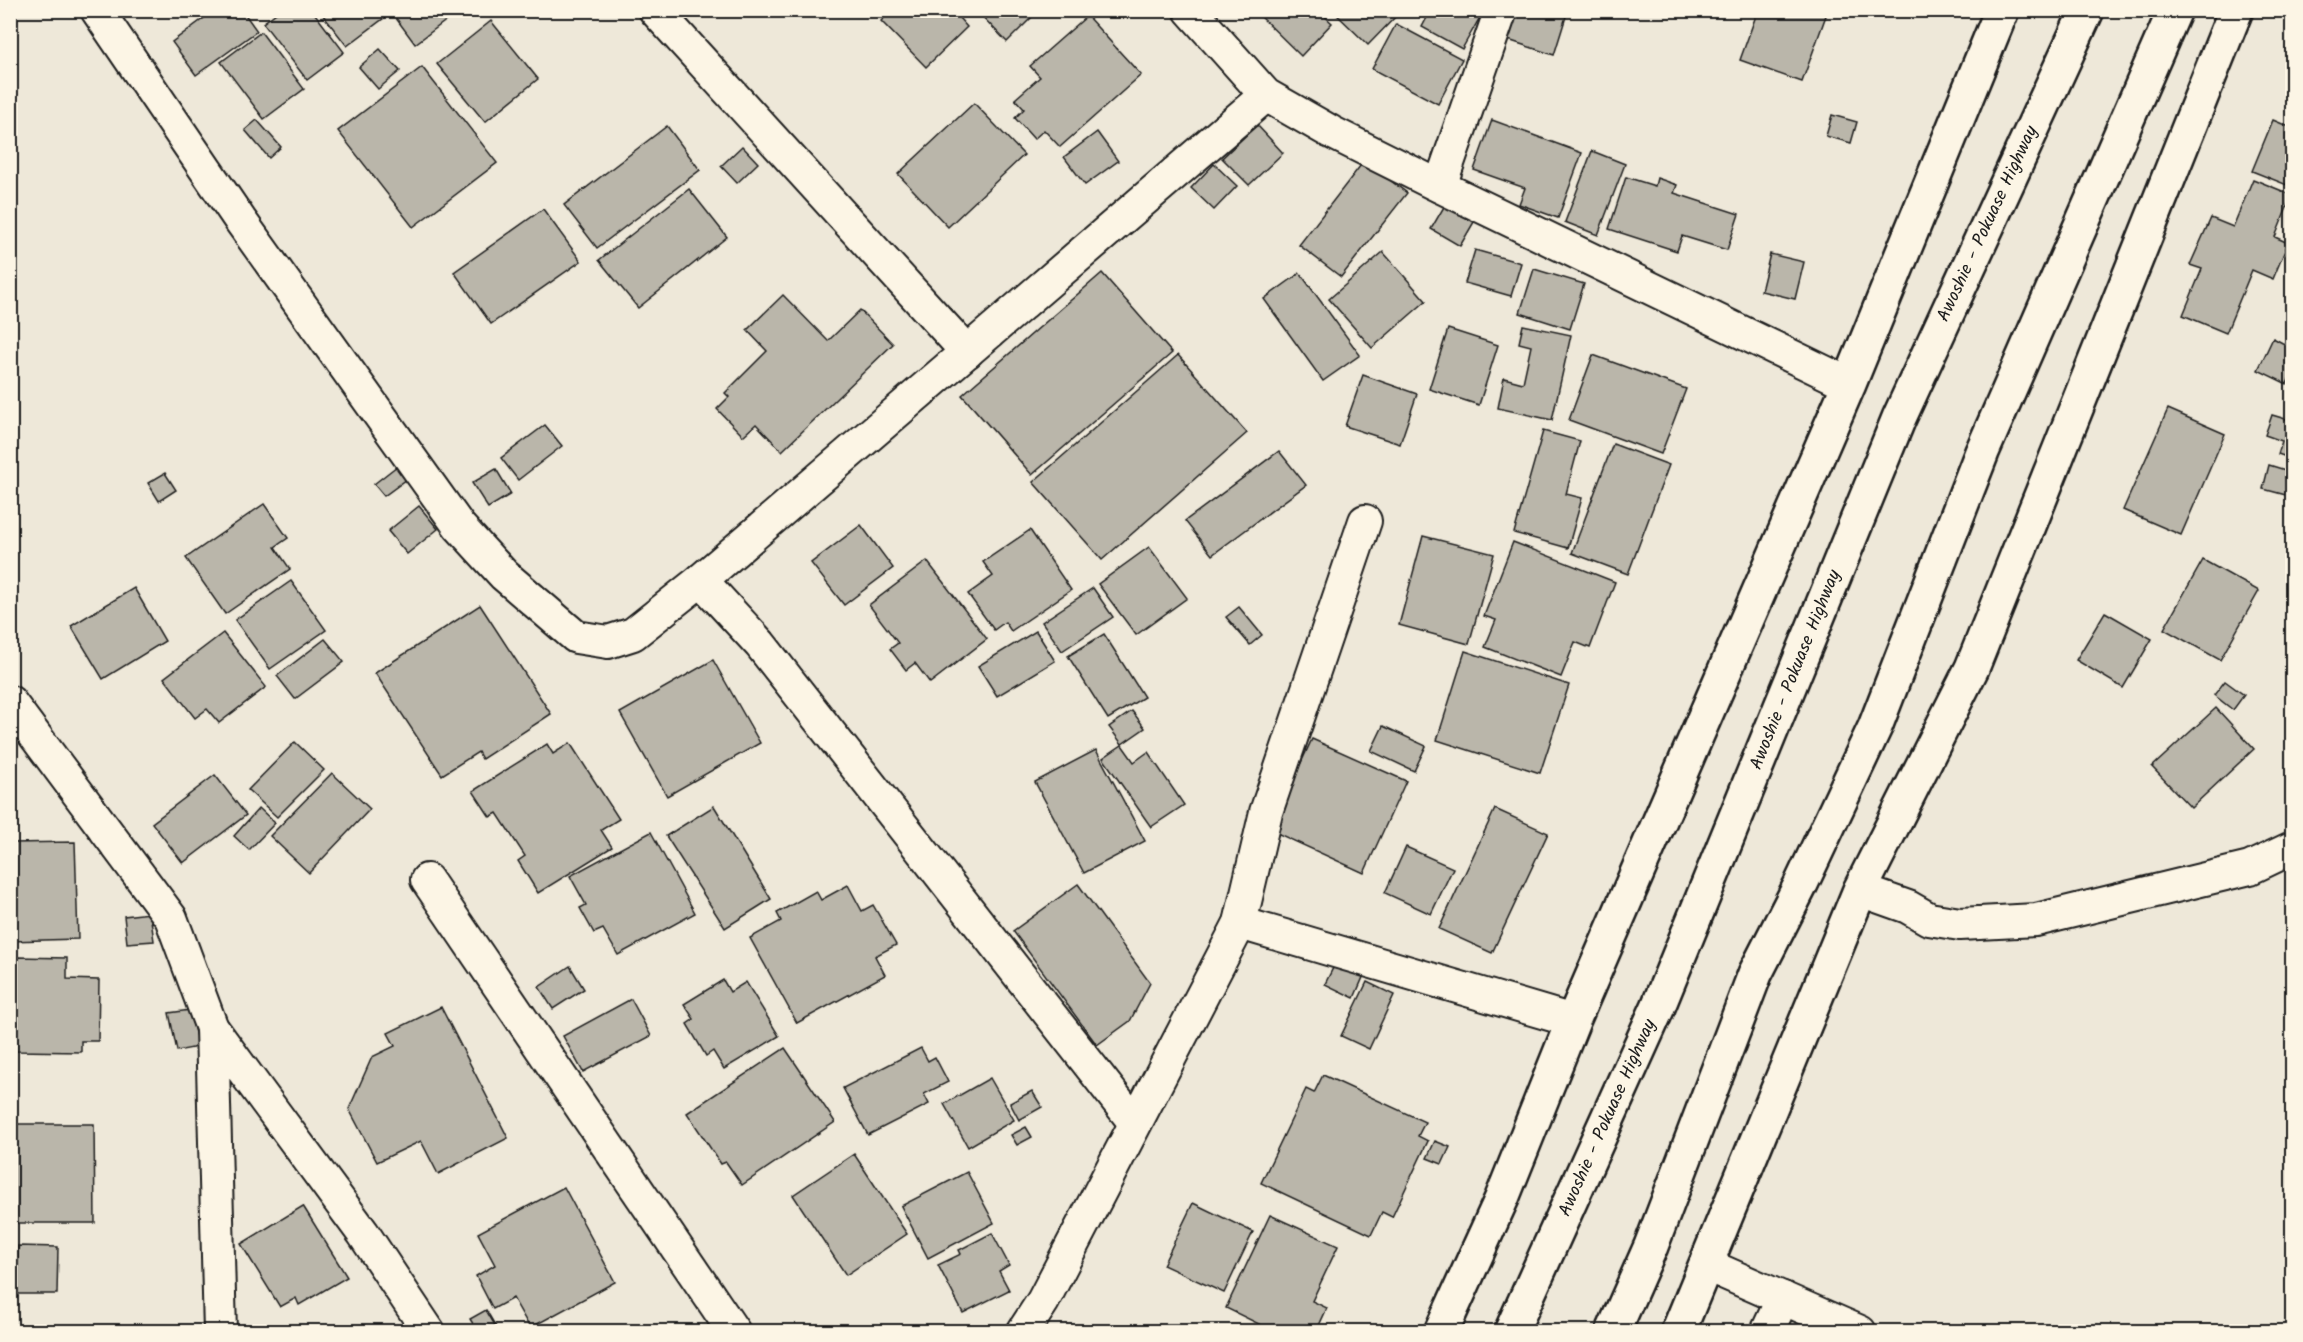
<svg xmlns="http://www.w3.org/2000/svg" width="2303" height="1342" viewBox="0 0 2303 1342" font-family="Kalam,sans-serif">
	<rect width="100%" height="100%" fill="#eee8d9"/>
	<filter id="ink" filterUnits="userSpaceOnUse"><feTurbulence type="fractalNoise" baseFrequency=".0167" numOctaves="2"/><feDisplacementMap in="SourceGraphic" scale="12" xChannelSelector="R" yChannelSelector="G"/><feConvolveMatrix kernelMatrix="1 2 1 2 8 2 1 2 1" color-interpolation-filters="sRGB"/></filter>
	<g filter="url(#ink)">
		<g fill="#bab6aa" stroke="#1c1c1c" stroke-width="1.5">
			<path d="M215,10H242L257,31L196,75L172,42Z"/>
			<path d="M280,10H312L344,52L307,80L263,23Z"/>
			<path d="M319,10H378L384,18L347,46Z"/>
			<path d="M390,10H460L415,44Z"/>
			<path d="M892,10H952L967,27L926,67L881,21Z"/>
			<path d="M976,10H1039L1007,42Z"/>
			<path d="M1254,10H1318L1332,23L1301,56Z"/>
			<path d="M1332,10H1402L1368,45Z"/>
			<path d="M1431,10H1484L1462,49L1422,27Z"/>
			<path d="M1518,10H1568L1554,55L1508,40Z"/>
			<path d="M1758,10H1828L1802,82L1740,60Z"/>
			<path d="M1087,16L1141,75L1060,147L1044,130L1034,139L1015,118L1024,109L1015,99L1040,77L1030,66Z"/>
			<path d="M491,21L538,79L485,122L437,64Z"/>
			<path d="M1396,24L1462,59L1438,104L1372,69Z"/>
			<path d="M261,32L304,89L264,119L221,62Z"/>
			<path d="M380,49L400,71L378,89L359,67Z"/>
			<path d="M422,67L497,163L413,227L338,131Z"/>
			<path d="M974,103L1024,155L948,227L898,174Z"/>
			<path d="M1832,115L1857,122L1851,143L1826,136Z"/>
			<path d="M257,120L281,147L269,158L245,130Z"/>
			<path d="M1492,120L1582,153L1558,218L1519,204L1525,188L1474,170Z"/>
			<path d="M2273,120L2292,128V187L2252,171Z"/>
			<path d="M1257,125L1283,153L1249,185L1222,158Z"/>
			<path d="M667,126L700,170L597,248L564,205Z"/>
			<path d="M1097,132L1118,161L1085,185L1064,157Z"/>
			<path d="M742,146L758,163L737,183L721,166Z"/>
			<path d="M1592,151L1625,164L1598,235L1565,222Z"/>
			<path d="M1364,161L1407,193L1341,277L1299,245Z"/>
			<path d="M1214,164L1237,186L1214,210L1191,188Z"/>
			<path d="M1626,177L1655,186L1657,178L1677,185L1674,193L1739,214L1727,250L1682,236L1677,251L1609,229Z"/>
			<path d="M2253,179L2292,195L2275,237L2288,243L2273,279L2252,270L2226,333L2183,315L2202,269L2190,265L2211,218L2233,227Z"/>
			<path d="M689,189L727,237L638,308L599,260Z"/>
			<path d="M1445,205L1474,222L1460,246L1431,229Z"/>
			<path d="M543,209L581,261L491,324L454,272Z"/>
			<path d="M1475,250L1521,263L1511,296L1465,283Z"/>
			<path d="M1383,252L1426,301L1372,348L1329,299Z"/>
			<path d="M1770,254L1804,262L1795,299L1761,291Z"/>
			<path d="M1534,269L1584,284L1570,329L1520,313Z"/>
			<path d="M1102,273L1172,353L1032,475L962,395Z"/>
			<path d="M1300,273L1360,355L1323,381L1264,299Z"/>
			<path d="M783,295L828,341L860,310L893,344L782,451L756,424L743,436L717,409L729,397L725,393L767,351L747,330Z"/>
			<path d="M1523,325L1571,335L1552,420L1498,408L1504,378L1523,383L1531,346L1519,343Z"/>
			<path d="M1448,329L1498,345L1479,405L1429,389Z"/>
			<path d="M2273,338L2292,348V373L2287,384L2258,370Z"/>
			<path d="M1178,355L1247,433L1102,560L1033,482Z"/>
			<path d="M1593,355L1686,389L1661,454L1569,420Z"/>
			<path d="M1363,375L1417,394L1400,444L1345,426Z"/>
			<path d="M2168,409L2225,434L2181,535L2123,510Z"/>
			<path d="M2292,409V459L2278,454L2282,441L2265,435L2272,415L2289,420Z"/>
			<path d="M545,425L562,446L518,480L501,458Z"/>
			<path d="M1543,431L1580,441L1566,494L1582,498L1568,548L1514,533Z"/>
			<path d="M1613,444L1669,465L1628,574L1572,553Z"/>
			<path d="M1279,451L1306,485L1212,555L1185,521Z"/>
			<path d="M2269,465L2292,472L2286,495L2263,489Z"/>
			<path d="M397,466L407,479L384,496L374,484Z"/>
			<path d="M496,469L511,494L488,508L472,483Z"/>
			<path d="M165,473L176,490L159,501L148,483Z"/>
			<path d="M264,504L288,538L275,547L290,569L225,614L186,558Z"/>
			<path d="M419,506L438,529L407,554L388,531Z"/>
			<path d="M861,525L893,568L844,605L811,563Z"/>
			<path d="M1030,530L1071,590L1011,631L1005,622L994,630L968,594L993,576L983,562Z"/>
			<path d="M1423,536L1494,554L1469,644L1399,625Z"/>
			<path d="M1513,542L1615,582L1590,648L1575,642L1561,677L1485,647L1496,620L1484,616Z"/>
			<path d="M1149,547L1187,598L1136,635L1098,584Z"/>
			<path d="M2203,560L2259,591L2220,660L2164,629Z"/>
			<path d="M927,561L987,639L930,683L915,663L906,670L890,649L898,643L869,605Z"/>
			<path d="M291,581L326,630L270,669L235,620Z"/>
			<path d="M134,588L165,641L103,679L71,626Z"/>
			<path d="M1093,588L1113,617L1062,651L1042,622Z"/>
			<path d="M480,605L551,714L482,759L478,752L442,775L375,673Z"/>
			<path d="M1239,607L1262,635L1250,645L1226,617Z"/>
			<path d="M2105,612L2152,639L2123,688L2076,660Z"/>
			<path d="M1036,631L1055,661L997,696L978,666Z"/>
			<path d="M223,633L266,687L219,723L207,709L195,718L164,678Z"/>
			<path d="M1104,634L1144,697L1108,719L1068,656Z"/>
			<path d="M325,639L344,662L295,699L277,676Z"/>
			<path d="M1465,651L1569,685L1540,773L1437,740Z"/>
			<path d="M713,660L760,743L667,796L620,713Z"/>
			<path d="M2225,681L2244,695L2233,710L2214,695Z"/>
			<path d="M2216,708L2254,749L2191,808L2152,767Z"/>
			<path d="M1132,711L1145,728L1122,744L1109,727Z"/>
			<path d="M1383,726L1426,746L1414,771L1371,751Z"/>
			<path d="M1312,739L1406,781L1364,873L1270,830Z"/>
			<path d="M295,742L324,770L277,817L248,790Z"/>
			<path d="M570,743L619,819L601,830L612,847L538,893L518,861L525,856L497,813L490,817L473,791L547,744L553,754Z"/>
			<path d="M1122,745L1134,762L1148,752L1184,805L1151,827L1103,758Z"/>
			<path d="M1096,750L1145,841L1084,873L1035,782Z"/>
			<path d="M332,773L370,809L309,873L270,836Z"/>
			<path d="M215,775L246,815L183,863L152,823Z"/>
			<path d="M714,806L771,899L725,928L666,836Z"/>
			<path d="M259,808L275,823L249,850L234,836Z"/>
			<path d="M1495,809L1548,833L1492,953L1439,929Z"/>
			<path d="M651,832L695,913L618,955L603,929L594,933L580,908L586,905L570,876Z"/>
			<path d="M75,842L78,939L10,941V843Z"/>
			<path d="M1406,847L1453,868L1431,914L1385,893Z"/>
			<path d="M1078,884L1150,983L1130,1021L1097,1045L1013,931Z"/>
			<path d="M848,885L862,911L873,905L896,945L875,956L885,975L797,1023L750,938L781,921L777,913L816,891L821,900Z"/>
			<path d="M150,913L154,941L127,943L124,916Z"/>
			<path d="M17,957L67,958V979L99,980L98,1041H81V1052L16,1051V1038H10V996H16Z"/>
			<path d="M1336,962L1364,975L1354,998L1325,984Z"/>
			<path d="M570,966L584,989L553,1009L539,987Z"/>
			<path d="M723,980L730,992L746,982L779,1036L724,1069L713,1051L706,1056L687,1024L694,1019L684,1004Z"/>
			<path d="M1367,982L1394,995L1369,1049L1341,1036Z"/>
			<path d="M631,999L651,1036L583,1072L563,1036Z"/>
			<path d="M441,1007L508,1138L438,1174L421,1141L377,1162L349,1109L372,1057L395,1046L388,1033Z"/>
			<path d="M190,1010L198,1047L177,1051L169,1013Z"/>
			<path d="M785,1048L835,1122L742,1185L726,1162L721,1164L687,1113Z"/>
			<path d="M921,1048L928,1061L935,1057L948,1082L924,1094L929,1104L868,1135L843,1088Z"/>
			<path d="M1323,1075L1425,1122L1418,1136L1428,1141L1392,1217L1382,1212L1371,1235L1261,1183L1306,1089L1314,1093Z"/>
			<path d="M990,1078L1014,1120L968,1147L944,1104Z"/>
			<path d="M1032,1091L1042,1107L1019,1120L1010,1103Z"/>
			<path d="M12,1124H94L95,1223H12Z"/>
			<path d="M1026,1127L1032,1137L1017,1145L1011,1135Z"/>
			<path d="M1435,1141L1450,1147L1442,1164L1427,1158Z"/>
			<path d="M854,1154L907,1234L846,1275L793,1195Z"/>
			<path d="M967,1172L994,1223L928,1258L901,1206Z"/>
			<path d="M564,1187L615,1282L530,1328L513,1298L493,1309L476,1276L495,1265L478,1233Z"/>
			<path d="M1193,1203L1253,1232L1224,1293L1163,1265Z"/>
			<path d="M303,1206L347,1277L299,1305L296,1298L280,1307L241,1244Z"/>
			<path d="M1270,1215L1338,1246L1312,1301L1327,1308L1316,1332H1275L1226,1308Z"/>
			<path d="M992,1233L1009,1265L999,1271L1009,1290L963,1313L938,1265L961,1254L959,1250Z"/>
			<path d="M18,1246L58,1247L57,1294H17Z"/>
			<path d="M486,1310L499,1332H478L470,1319Z"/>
		</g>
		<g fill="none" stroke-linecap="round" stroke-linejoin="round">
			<g stroke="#1c1c1c" stroke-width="36">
				<g id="minor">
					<path d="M97,10L240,220L459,526L504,575L576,637L608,642L633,634L701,580L1266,95"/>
					<path d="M655,10L967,352"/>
					<path d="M1190,10L1266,95L1331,132L1433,183L1849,384"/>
					<path d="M1440,186L1501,10"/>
					<path d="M701,580L760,644L1135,1123"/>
					<path d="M10,702L171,918L212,1028L363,1233L429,1332"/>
					<path d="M427,880L734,1332"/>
					<path d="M1860,890L1908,907L1929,919L1960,924L2036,920L2250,868L2292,848"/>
					<path d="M1240,923L1573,1021"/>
					<path d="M212,1028L220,1332"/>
					<path d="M1707,1265L1860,1332"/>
					<path d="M1023,1332L1043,1301L1240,923L1266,812L1365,521"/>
					<path d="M1767,1332L1783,1298"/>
				</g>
			</g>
			<g stroke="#1c1c1c" stroke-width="38">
				<g id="tertiary">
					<path d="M1441,1332L1502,1198L1573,1021L1849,384L2002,10"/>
					<path d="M1678,1332L1860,890L1972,668L2236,10"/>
				</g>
			</g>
			<g stroke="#1c1c1c" stroke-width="38">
				<g id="primary">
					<path d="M1511,1332L1658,1007L1899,418L2087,10"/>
					<path d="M1613,1332L1651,1246L1755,974L1800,886L1875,727L1982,452L2175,10"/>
				</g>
			</g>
			<use href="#minor" stroke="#fcf5e5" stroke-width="32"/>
			<use href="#tertiary" stroke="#fcf5e5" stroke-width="33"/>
			<use href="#primary" stroke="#fcf5e5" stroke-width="33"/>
		</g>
	</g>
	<g text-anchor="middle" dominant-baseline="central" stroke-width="4.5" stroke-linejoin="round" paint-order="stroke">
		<g font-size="18" fill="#1c1c1c" stroke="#fcf5e5">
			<text transform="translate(1988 224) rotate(-65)">Awoshie - Pokuase Highway</text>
			<text transform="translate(1796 670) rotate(-68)">Awoshie - Pokuase Highway</text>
			<text transform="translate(1608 1118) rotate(-66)">Awoshie - Pokuase Highway</text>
		</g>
	</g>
	<rect width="2303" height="1342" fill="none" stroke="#fcf5e5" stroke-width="36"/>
	<rect x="18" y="18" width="2267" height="1306" fill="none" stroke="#1c1c1c" stroke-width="2" filter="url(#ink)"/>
</svg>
